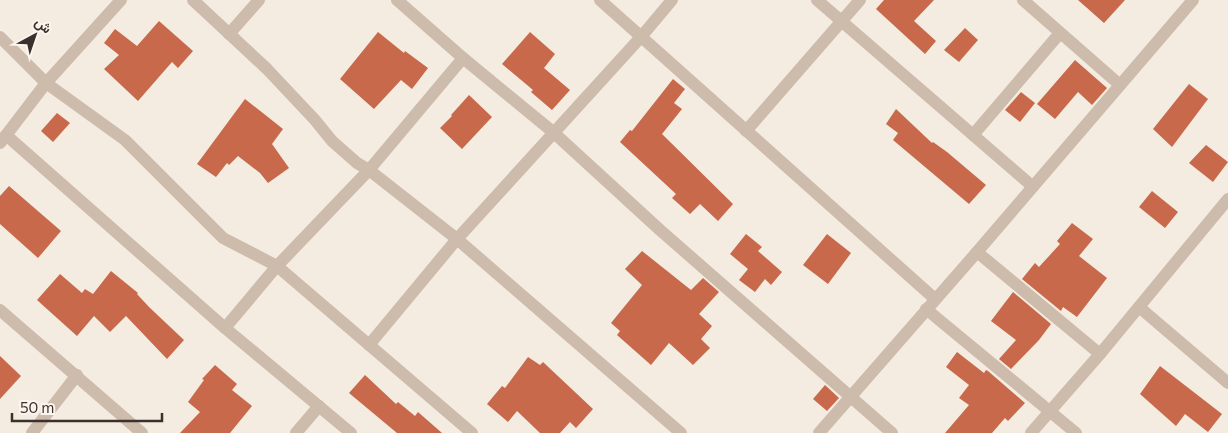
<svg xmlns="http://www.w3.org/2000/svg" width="1228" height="433" viewBox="0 0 1228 433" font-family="Commissioner,Vazirmatn,sans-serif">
	<rect width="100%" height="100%" fill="#f4ebe1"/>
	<g fill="#c8694b">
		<path d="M884,0H934L914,21L936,41L925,54L876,9Z"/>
		<path d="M1078,0H1125L1104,23Z"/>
		<path d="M159,21L193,51L178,68L172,62L138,101L104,69L119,55L104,43L115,29L137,46Z"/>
		<path d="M965,28L978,40L959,62L944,50Z"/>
		<path d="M378,32L404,53L405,51L428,68L412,89L401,80L374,109L340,79Z"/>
		<path d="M530,32L555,54L544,68L570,90L552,110L531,92L533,90L502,64Z"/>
		<path d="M1075,60L1107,88L1092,105L1078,92L1055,119L1037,104Z"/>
		<path d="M673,79L685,89L674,103L682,109L662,134L733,204L718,221L700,204L690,214L672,198L676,194L620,142L630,130L632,131Z"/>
		<path d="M1189,84L1208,99L1172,147L1153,129Z"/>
		<path d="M1021,92L1035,103L1020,122L1005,110Z"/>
		<path d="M469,95L492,117L462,149L440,128L452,116L451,115Z"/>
		<path d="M245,99L283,129L272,144L289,168L268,183L260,173L238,156L229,165L227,163L216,177L197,164Z"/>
		<path d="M896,109L932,143L933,142L947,152L986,185L969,204L893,140L898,133L886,124Z"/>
		<path d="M57,113L70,123L53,142L41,131Z"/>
		<path d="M1206,145L1228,162L1213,182L1189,163Z"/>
		<path d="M9,186L61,231L38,258L0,224V196Z"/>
		<path d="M1152,191L1178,212L1165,228L1139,207Z"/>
		<path d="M1072,223L1093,239L1079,256L1107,278L1077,317L1063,307L1061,311L1022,279L1035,263L1039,267L1060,244L1057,241Z"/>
		<path d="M746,234L762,247L758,251L782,272L771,285L765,279L755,292L739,280L748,269L730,254Z"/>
		<path d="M827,234L851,253L828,284L803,265Z"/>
		<path d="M642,251L691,290L703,278L719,292L699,314L712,326L701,339L710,348L693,365L669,343L651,365L617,335L620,331L611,323L642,285L625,269Z"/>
		<path d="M111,271L138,293L137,294L149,307L184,340L167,359L126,316L110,332L94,316L77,336L37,300L60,274L82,293L85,289L93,294Z"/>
		<path d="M1013,292L1051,324L1039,340L1011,369L999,359L1016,340L991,321Z"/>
		<path d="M957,352L984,373L986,370L988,371L1025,403L1008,421L1005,418L992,433H945L969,405L959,398L969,385L946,367Z"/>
		<path d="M0,356L21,376L0,399Z"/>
		<path d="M528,357L540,365L543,362L593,409L576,428L570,422L560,433H540L517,411L508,422L487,404L502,386L505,388Z"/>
		<path d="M215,365L237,384L232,390L252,406L230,433H180L200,412L188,402L204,380L202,379Z"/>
		<path d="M1160,366L1222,414L1208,432L1185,414L1176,426L1140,394Z"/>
		<path d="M365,375L396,404L398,402L415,416L418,412L442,433H397L349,393Z"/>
		<path d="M825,385L839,398L827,411L813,399Z"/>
	</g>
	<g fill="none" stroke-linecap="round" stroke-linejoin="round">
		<g stroke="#cdbbac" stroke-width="12">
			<path d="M193,0L267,69L315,120L332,141L357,163L369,170L457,239L681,433"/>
			<path d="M397,0L463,58L553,132L660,230L892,433"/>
			<path d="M600,0L935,299"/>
			<path d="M817,0L1032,186"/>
			<path d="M1023,0L1120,85"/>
			<path d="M229,34L259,0"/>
			<path d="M0,37L46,83L125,140L223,238L277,266L472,433"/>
			<path d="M746,131L860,0"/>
			<path d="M6,135L225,328L351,433"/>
			<path d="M973,135L1060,33"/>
			<path d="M0,143L46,83L121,0"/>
			<path d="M977,252L1100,354"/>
			<path d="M1139,307L1228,383"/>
			<path d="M926,309L1076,433"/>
			<path d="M0,310L142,433"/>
			<path d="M225,328L277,266L369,170L463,58"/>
			<path d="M369,345L457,239L641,37L672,0"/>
			<path d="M32,433L77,375"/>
			<path d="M296,433L319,406"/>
			<path d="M819,433L977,252L1193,0"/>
			<path d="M1031,433L1100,354L1228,199"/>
		</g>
	</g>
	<g transform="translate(35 35) rotate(40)" stroke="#fbf5ee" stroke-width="4" paint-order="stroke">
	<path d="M0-4L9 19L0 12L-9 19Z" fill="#3b302b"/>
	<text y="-8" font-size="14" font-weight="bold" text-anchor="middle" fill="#3b302b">ش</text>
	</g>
	<path d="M12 413v8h150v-8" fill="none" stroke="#3b302b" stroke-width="2.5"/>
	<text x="20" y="413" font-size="15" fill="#3b302b" stroke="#fbf5ee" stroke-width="4" paint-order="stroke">50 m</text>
</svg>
